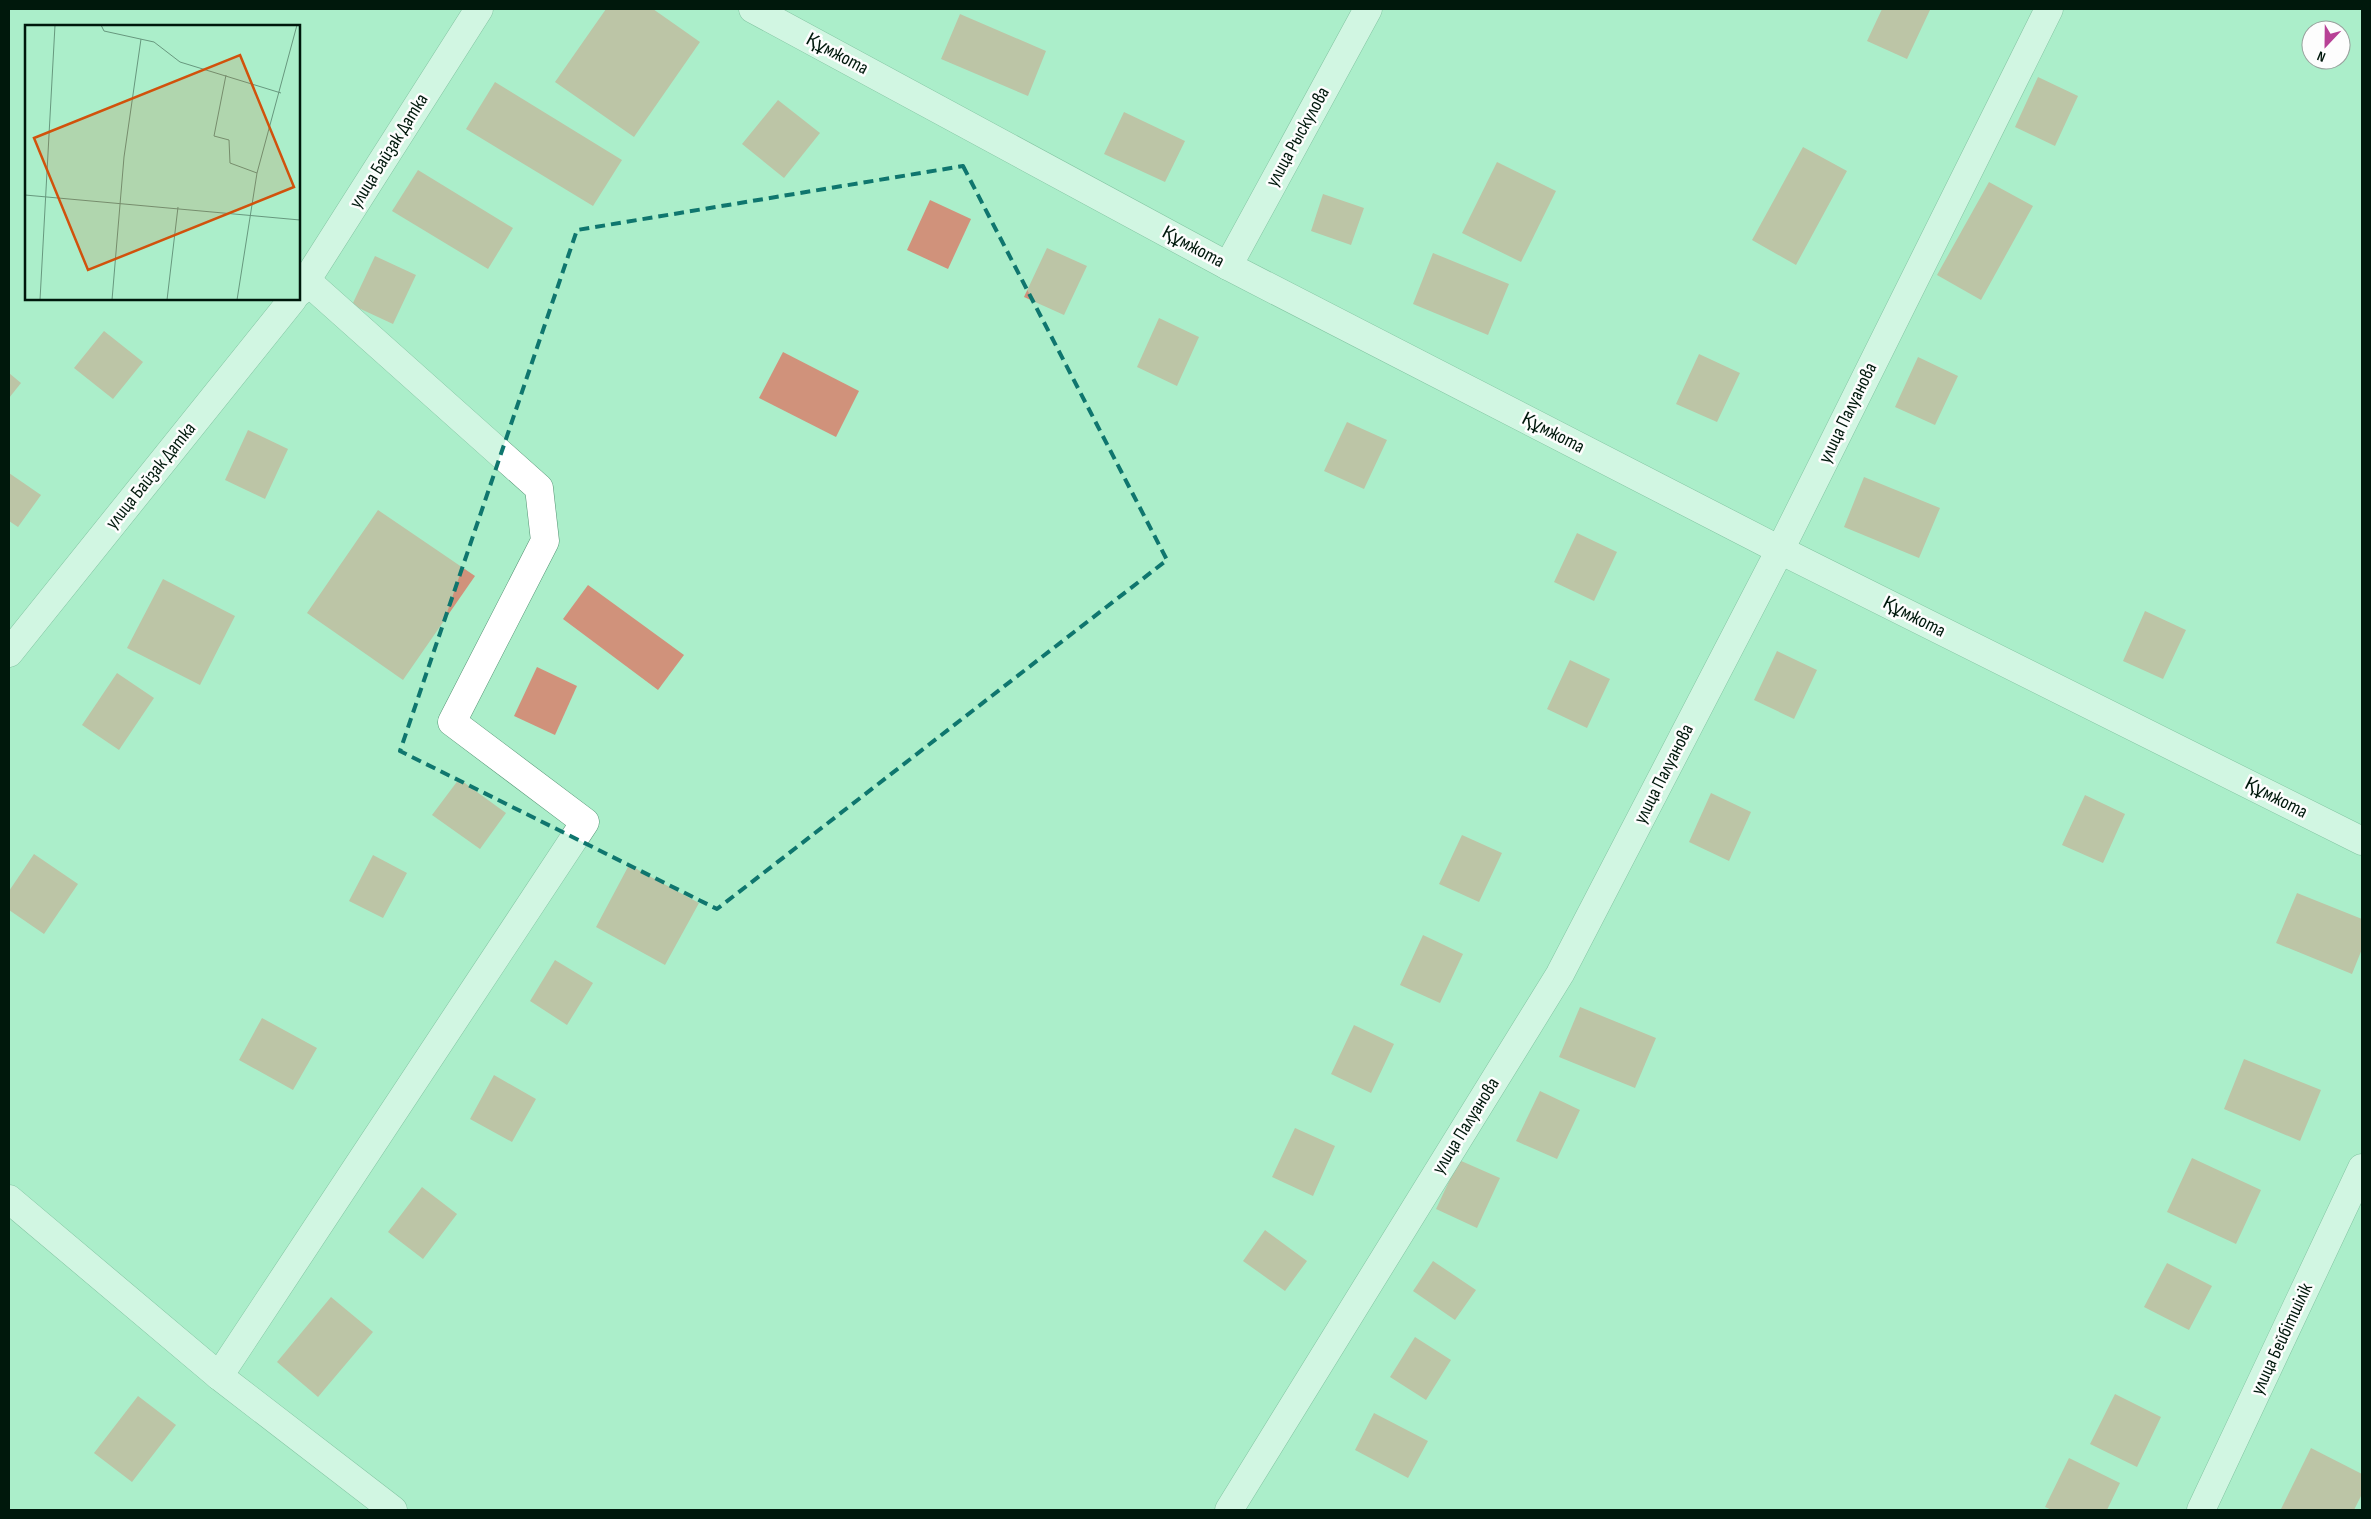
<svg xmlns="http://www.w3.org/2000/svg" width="2371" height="1519" viewBox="0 0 2371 1519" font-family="'Sofia Sans Condensed',sans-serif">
	<rect width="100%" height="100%" fill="#abeeca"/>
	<g fill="#d0927b">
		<path d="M606,9H653L700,42L634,137L555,82Z"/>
		<path d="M1882,9L1930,10L1907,59L1867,41Z"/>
		<path d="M960,14L1046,51L1028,96L941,59Z"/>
		<path d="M2038,77L2078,96L2055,146L2015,127Z"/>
		<path d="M495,82L622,160L593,206L466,129Z"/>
		<path d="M778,100L820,133L784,178L742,144Z"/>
		<path d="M1124,112L1185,141L1165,182L1104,154Z"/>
		<path d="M1803,147L1847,171L1796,265L1752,240Z"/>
		<path d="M1497,162L1556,191L1521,262L1462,233Z"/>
		<path d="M418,170L513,228L488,269L392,211Z"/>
		<path d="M1989,182L2033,206L1981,300L1937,275Z"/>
		<path d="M1323,194L1364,208L1351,245L1311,231Z"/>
		<path d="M930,200L971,219L948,269L907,250Z"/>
		<path d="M1047,248L1087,266L1064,315L1024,297Z"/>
		<path d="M1433,253L1509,284L1488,335L1413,304Z"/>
		<path d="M375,256L416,275L393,324L352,305Z"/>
		<path d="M1159,318L1199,337L1177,386L1137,367Z"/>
		<path d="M104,331L143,362L113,399L74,368Z"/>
		<path d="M783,352L859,391L836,437L759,398Z"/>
		<path d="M1699,354L1740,373L1717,422L1676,404Z"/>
		<path d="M1918,357L1958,376L1935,425L1895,407Z"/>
		<path d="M9,373L21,383L9,398Z"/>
		<path d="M1347,422L1387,440L1364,489L1324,471Z"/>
		<path d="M248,430L288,449L265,499L225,480Z"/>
		<path d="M9,473L41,495L18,527L9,521Z"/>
		<path d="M1864,477L1940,508L1919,558L1844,527Z"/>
		<path d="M378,510L475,576L403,680L307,613Z"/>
		<path d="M1577,533L1617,552L1594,601L1554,582Z"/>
		<path d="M163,579L235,616L200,685L127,648Z"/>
		<path d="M588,585L684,655L658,690L563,619Z"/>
		<path d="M2145,611L2186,630L2163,679L2123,661Z"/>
		<path d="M1777,651L1817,670L1794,719L1754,700Z"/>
		<path d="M1570,660L1610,679L1587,728L1547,709Z"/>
		<path d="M537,667L577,686L555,735L514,716Z"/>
		<path d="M117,673L154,698L119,750L82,725Z"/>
		<path d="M459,779L506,813L480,849L432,815Z"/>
		<path d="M1711,793L1751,812L1729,861L1689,842Z"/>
		<path d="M2085,795L2125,814L2103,863L2062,845Z"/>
		<path d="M1462,835L1502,853L1479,902L1439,884Z"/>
		<path d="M34,854L78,884L44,934L9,910V891Z"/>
		<path d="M373,855L407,873L383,918L349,901Z"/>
		<path d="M629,865L699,903L665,965L596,927Z"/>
		<path d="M2297,893L2362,919V949L2352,974L2276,943Z"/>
		<path d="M1423,935L1463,954L1440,1003L1400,985Z"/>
		<path d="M555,960L593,983L567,1025L530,1001Z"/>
		<path d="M1580,1007L1656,1038L1635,1088L1559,1057Z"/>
		<path d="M262,1018L317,1048L293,1090L239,1060Z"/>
		<path d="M1354,1025L1394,1044L1371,1093L1331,1074Z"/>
		<path d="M2244,1059L2321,1090L2300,1141L2224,1109Z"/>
		<path d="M494,1075L536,1099L512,1142L470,1119Z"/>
		<path d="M1540,1091L1580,1110L1557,1159L1516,1141Z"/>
		<path d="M1295,1128L1335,1146L1313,1196L1272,1177Z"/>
		<path d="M2192,1158L2261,1190L2236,1244L2167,1212Z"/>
		<path d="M1459,1160L1500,1178L1477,1228L1436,1209Z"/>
		<path d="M422,1187L457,1214L423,1259L388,1232Z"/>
		<path d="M1265,1230L1307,1261L1285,1291L1243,1261Z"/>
		<path d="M1433,1261L1476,1290L1455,1320L1413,1291Z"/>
		<path d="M2167,1263L2212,1286L2189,1330L2144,1307Z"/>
		<path d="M331,1297L373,1332L318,1397L277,1362Z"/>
		<path d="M1415,1337L1451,1360L1426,1400L1390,1377Z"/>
		<path d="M2115,1394L2161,1417L2137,1467L2090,1444Z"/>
		<path d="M138,1396L176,1425L132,1482L94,1453Z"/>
		<path d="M1374,1413L1428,1441L1408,1478L1355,1450Z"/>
		<path d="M2311,1448L2362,1474V1494L2354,1510L2281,1509Z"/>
		<path d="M2069,1458L2120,1483L2107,1510H2052L2045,1507Z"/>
	</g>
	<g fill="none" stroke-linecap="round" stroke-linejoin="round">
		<g stroke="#539373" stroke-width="29">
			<g id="minor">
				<path d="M753,9L1228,266L1780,550L2362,841"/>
				<path d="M1228,266L1368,9"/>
				<path d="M299,292L479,9"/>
				<path d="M9,653L293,299"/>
				<path d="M9,1199L219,1376L393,1510"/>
				<path d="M219,1376L585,822L452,722L545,541L539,488L307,281"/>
				<path d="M1229,1510L1560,974L1780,550L2049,9"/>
				<path d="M2201,1510L2362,1168"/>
			</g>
		</g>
		<use href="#minor" stroke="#fff" stroke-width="28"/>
	</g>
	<path d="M0 0H2371V1519H0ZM963,166L1167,560L717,909L400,751L577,230Z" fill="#abeeca" fill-opacity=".55" fill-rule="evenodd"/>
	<path fill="none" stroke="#0f766e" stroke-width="4" stroke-dasharray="10 6" stroke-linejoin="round" d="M963,166L1167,560L717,909L400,751L577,230Z"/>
	<g text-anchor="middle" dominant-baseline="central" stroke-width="5" stroke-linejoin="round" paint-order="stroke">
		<g font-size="19" fill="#00180c" stroke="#fdfdfd">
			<text transform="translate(837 54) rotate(28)">Құмжота</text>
			<text transform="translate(1298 137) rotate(-61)">улица Рыскулова</text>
			<text transform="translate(389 151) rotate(-58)">улица Байзак Датка</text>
			<text transform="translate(1193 247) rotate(28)">Құмжота</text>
			<text transform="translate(1848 413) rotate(-64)">улица Палуанова</text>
			<text transform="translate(1553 433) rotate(27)">Құмжота</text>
			<text transform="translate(151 476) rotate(-51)">улица Байзак Датка</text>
			<text transform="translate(1914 617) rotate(27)">Құмжота</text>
			<text transform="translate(1664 774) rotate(-63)">улица Палуанова</text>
			<text transform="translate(2276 798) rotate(27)">Құмжота</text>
			<text transform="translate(1466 1126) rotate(-58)">улица Палуанова</text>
			<text transform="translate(2282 1339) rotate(-65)">улица Бейбітшілік</text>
		</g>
	</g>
	<g transform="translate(25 25)">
		<rect width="275" height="275" fill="#abeeca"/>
		<path fill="none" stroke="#67987e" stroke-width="1" d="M76,0L79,6L129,17L155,37L256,68M201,50L189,111L204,115L205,138L232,148M0,170L275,195M15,275L30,0M87,275L99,132L116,14M142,275L153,182M212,275L232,148L272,0"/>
		<path fill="#d1520c" fill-opacity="0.15" stroke="#d1520c" stroke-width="2.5" d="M215,30L269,162L63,245L9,113Z"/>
		<rect width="275" height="275" fill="none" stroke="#00180c" stroke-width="2.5"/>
	</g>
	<rect width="2371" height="1519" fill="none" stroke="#00180c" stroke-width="20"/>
	<g transform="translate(2326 45) rotate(202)"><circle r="24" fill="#fdfdfd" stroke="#98a19d"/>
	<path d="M0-4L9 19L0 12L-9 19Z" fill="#b84196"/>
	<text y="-8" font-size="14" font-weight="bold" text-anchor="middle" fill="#00180c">N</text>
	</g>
</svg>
